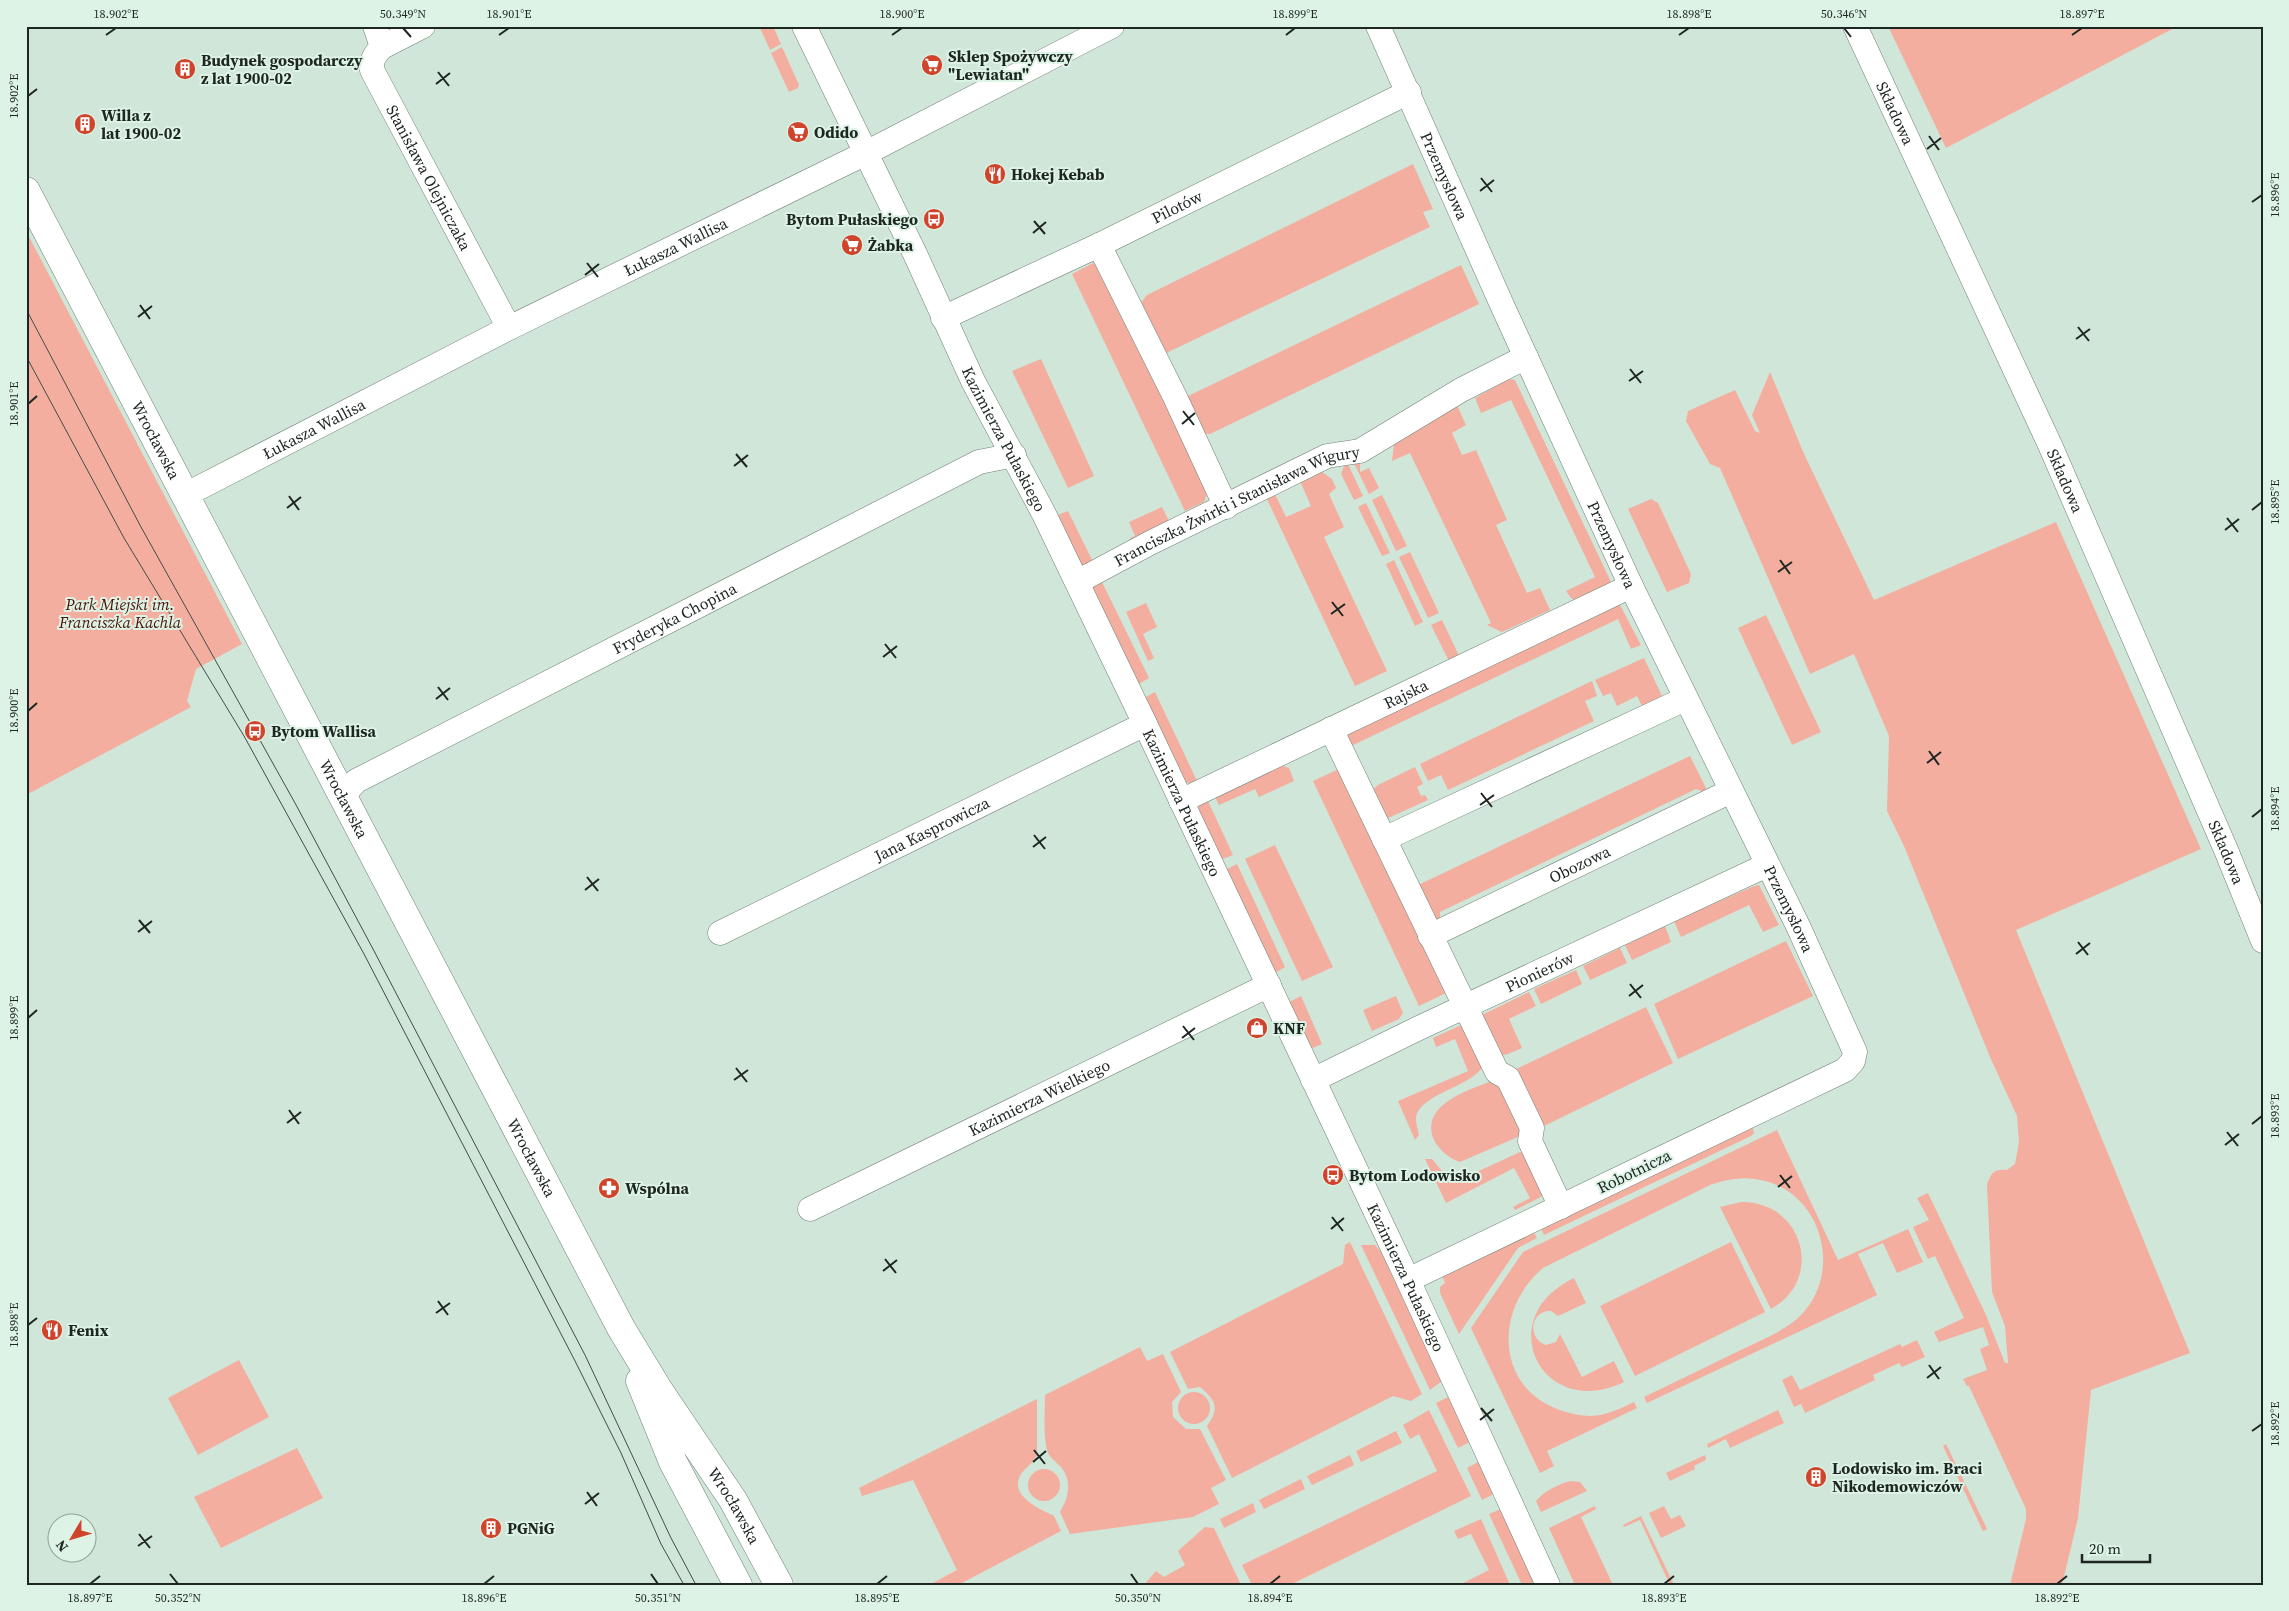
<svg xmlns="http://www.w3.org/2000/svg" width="2289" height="1611" viewBox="0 0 2289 1611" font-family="'Source Serif 4',serif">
	<rect width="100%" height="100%" fill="#d0e6d9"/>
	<g fill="#f4ae9f">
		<path d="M759,26H773L781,44L770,50Z"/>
		<path d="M1888,26H2178L1946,148Z"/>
		<path d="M782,47L799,85L798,88L789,92L771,53Z"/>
		<path d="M1413,164L1433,209L1423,212L1430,227L1162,355L1139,305L1147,295Z"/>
		<path d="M26,231L242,644L196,669L187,701L191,707L26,795Z"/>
		<path d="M1093,263L1101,267L1207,494L1204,502L1185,511L1072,274Z"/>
		<path d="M1461,265L1479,304L1210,434L1200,433L1185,403L1188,396Z"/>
		<path d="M1041,359L1094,476L1068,488L1012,371Z"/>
		<path d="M1770,372L1804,454L1874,600L2056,522L2201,849L2016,930L2190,1353L2091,1390L2078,1518L2062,1585H2010L2026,1519V1509L1969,1386H1967L1963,1379L1987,1370L1980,1349L1989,1345L1983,1327L1939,1342L1934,1332L1964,1318L1935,1256L1928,1259L1913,1227L1929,1220L1917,1198L1928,1193L1986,1315L2005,1363H2008L2005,1326L1992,1292L1987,1185C1991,1173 1993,1169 2007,1170L2015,1164L2019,1142L2017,1116L1990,1057L1904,846L1887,811L1889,736L1854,654L1810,674L1720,468L1710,464L1686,421L1688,411L1735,390L1755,431L1760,433L1752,415Z"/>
		<path d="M1509,379L1515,380L1612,584L1577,601L1571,598L1566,591L1595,577L1511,400L1481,413L1475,398Z"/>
		<path d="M1457,405L1466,425L1452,433L1462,455L1476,450L1507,520L1496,525L1527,593L1540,588L1550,610L1502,632L1487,625L1491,623L1410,453L1392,461L1395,435Z"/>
		<path d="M1360,451V472L1369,468L1379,488L1369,494L1351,457Z"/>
		<path d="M1346,460L1363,496L1354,500L1341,474Z"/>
		<path d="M1322,472L1332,479L1336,488L1329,494L1344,527L1324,537L1387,671L1355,686L1266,497L1275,494L1286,517L1311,506L1300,481Z"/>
		<path d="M1382,495L1407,546L1396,551L1372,500Z"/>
		<path d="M1651,499L1658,503L1691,574L1689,583L1667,592L1628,509Z"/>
		<path d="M1366,503L1390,553L1382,556L1358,507Z"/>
		<path d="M1162,507L1169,521L1132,542L1130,538L1135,536L1129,522Z"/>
		<path d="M1068,511L1093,562L1081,568L1055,516Z"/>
		<path d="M1410,552L1439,613L1428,618L1399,557Z"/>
		<path d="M1394,560L1423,622L1415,626L1386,564Z"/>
		<path d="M1099,576L1149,678L1137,685L1091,592L1094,581Z"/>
		<path d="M1146,603L1157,627L1143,634L1154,658L1148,661L1126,612Z"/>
		<path d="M1619,603L1641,645L1631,649L1618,619L1351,746L1347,735Z"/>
		<path d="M1766,615L1821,732L1792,745L1738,628Z"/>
		<path d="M1442,620L1460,658L1450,663L1431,625Z"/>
		<path d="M1644,658L1662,696L1642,706L1637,696L1617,706L1611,693L1603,696L1595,680Z"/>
		<path d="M1592,681L1597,696L1585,701L1594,721L1448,790L1441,775L1428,781L1420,764Z"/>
		<path d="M1155,692L1197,781L1190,783L1184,782L1144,698Z"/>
		<path d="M1690,756L1709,794L1696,789L1440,912V925L1431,920L1416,886Z"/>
		<path d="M1280,765L1289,768L1294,781L1259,797L1255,789L1219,805L1214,795Z"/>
		<path d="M1415,767L1423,784L1417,787L1421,796L1425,795L1428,800L1386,819L1370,792L1378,785Z"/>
		<path d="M1341,768L1448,992L1419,1006L1313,781Z"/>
		<path d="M1207,799L1233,855L1220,860L1197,812L1199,805Z"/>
		<path d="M1275,845L1333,967L1302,981L1245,859Z"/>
		<path d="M1237,864L1285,967L1275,973L1225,870Z"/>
		<path d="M1759,885L1779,925L1763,932L1749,905L1681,937L1674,921L1754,886Z"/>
		<path d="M1665,926L1671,942L1632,960L1625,945Z"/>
		<path d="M1786,941L1813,996L1678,1059L1654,1004Z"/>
		<path d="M1620,948L1627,963L1590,980L1583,966Z"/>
		<path d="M1576,970L1582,984L1541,1004L1534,989Z"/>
		<path d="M1529,992L1536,1006L1509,1019L1522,1048L1508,1054L1499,1056L1480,1016Z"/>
		<path d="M1301,996L1322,1044L1310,1049L1289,1002Z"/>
		<path d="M1396,996L1403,1013L1399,1019L1372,1031L1363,1010Z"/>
		<path d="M1646,1007L1673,1063L1540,1128L1512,1071Z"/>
		<path d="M1461,1025L1465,1026L1483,1066C1471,1088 1416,1094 1416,1120C1416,1124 1418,1130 1419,1135L1415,1140L1398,1101L1468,1071L1455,1039L1436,1047L1433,1038Z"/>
		<path d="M1496,1079L1524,1126L1520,1136L1460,1162C1450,1159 1439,1150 1434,1140C1419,1103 1471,1090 1496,1079Z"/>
		<path d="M1752,1125L1754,1133L1751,1136L1544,1235L1540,1227Z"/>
		<path d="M1777,1130L1838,1260L1908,1229L1923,1262L1897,1273L1883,1243L1858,1254L1877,1295L1647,1403L1644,1397C1677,1381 1710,1365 1743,1349C1763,1339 1787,1330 1802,1314C1845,1268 1819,1187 1755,1179C1740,1177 1725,1180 1710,1185L1543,1268C1495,1308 1495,1385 1557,1409C1568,1413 1579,1416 1591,1416C1607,1415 1620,1409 1634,1402L1637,1408L1547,1451L1554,1466L1540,1473L1471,1328L1523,1252Z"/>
		<path d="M1520,1152L1524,1153L1543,1192L1541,1197L1515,1210L1513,1207L1530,1198L1514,1168L1446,1203L1425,1159H1432L1442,1171L1452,1178L1468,1176Z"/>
		<path d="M1741,1202C1803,1201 1825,1279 1771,1309L1720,1207Z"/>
		<path d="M1533,1231L1537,1238L1518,1248L1459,1334L1440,1293V1287L1445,1283L1442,1275Z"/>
		<path d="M1350,1242L1422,1394L1411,1401L1393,1396L1232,1478L1207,1426C1220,1408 1216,1401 1200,1387L1188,1389L1170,1352L1343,1264L1345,1245Z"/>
		<path d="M1731,1242L1765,1312L1635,1376L1600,1306Z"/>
		<path d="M1361,1245H1375L1381,1252L1442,1381L1430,1390Z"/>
		<path d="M1574,1278L1586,1303L1558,1316L1551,1311C1530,1310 1527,1339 1546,1345L1556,1342L1560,1334L1582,1377L1614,1361L1624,1382C1542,1422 1490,1318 1574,1278Z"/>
		<path d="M1917,1340L1925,1357L1902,1367L1899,1363L1873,1375L1875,1380L1805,1413L1801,1404L1794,1407L1782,1380L1792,1375L1800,1390L1900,1344L1902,1347Z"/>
		<path d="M1140,1347L1147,1361L1163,1354L1181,1392L1172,1402L1173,1417L1186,1429H1200L1226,1480L1211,1488L1219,1504L1193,1517L1070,1534L1060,1512C1069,1497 1073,1479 1059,1465C1054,1460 1049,1457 1047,1450C1043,1433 1045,1412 1045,1395Z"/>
		<path d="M239,1360L269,1417L198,1455L168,1398Z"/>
		<circle cx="1194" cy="1408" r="16"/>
		<path d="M1448,1397L1451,1399L1470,1440L1468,1443L1458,1448L1436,1403Z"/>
		<path d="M1037,1399V1455C1033,1463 1026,1467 1021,1474C1008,1496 1040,1509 1054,1516L1061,1531L958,1585H929L957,1570L913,1480L862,1496L859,1488Z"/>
		<path d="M1429,1410L1471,1496L1290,1585H1252L1242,1565L1437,1471L1419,1434L1410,1439L1403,1425Z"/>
		<path d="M1778,1410L1784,1423L1730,1448L1726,1439L1708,1448L1707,1444Z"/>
		<path d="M1396,1431L1402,1443L1361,1462L1356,1451Z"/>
		<path d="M1946,1444L1987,1529L1983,1531L1943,1446Z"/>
		<path d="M297,1448L323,1498L221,1548L194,1497Z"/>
		<path d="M1350,1455L1354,1465L1312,1485L1307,1476Z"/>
		<path d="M1705,1455L1706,1460L1694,1466L1695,1469L1670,1481L1666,1473Z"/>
		<path d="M1478,1462L1493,1491L1492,1495L1482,1500L1467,1468Z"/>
		<circle cx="1044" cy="1485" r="16"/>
		<path d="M1301,1479L1305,1489L1264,1509L1259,1500Z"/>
		<path d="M1571,1481L1580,1482L1587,1491L1541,1512L1536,1501C1544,1491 1559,1484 1571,1481Z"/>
		<path d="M1253,1503L1256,1512L1224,1528L1220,1519Z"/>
		<path d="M1595,1506L1596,1509L1581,1517L1613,1585H1575L1549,1528Z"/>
		<path d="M1664,1506L1671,1519L1680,1515L1686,1526L1661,1538L1649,1513Z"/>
		<path d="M1501,1509L1536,1585H1522L1489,1514Z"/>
		<path d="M1641,1516L1674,1585H1670L1640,1520L1624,1527L1623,1525Z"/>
		<path d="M1481,1519L1510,1585H1459L1489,1570L1471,1534L1458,1539L1454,1531Z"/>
		<path d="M1205,1527L1214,1528L1241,1585H1144L1156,1571L1164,1577L1185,1565L1178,1551Z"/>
	</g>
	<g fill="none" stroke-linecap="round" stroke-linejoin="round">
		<g stroke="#6e8276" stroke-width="25">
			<g id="minor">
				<path id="s1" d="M375,26L382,47C375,54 371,60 372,70L509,328"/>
				<path id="s2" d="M804,26L916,256L973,381L1044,514L1145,724L1408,1280L1548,1585"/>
				<path id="s3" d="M1378,26L1502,305L1631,586L1798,926L1855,1052L1853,1061L1845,1070L1408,1280"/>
				<path id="s4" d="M1855,26L2050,445L2226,850L2263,941"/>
				<path d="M382,47L423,26"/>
				<path d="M1099,245L1175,397L1226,507"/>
				<path id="s5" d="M943,318L1099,245L1409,92"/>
				<path id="s6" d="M185,495L509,328L864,154L1112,26"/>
				<path id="s7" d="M1077,582L1150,543L1327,456L1360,451L1461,390L1526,357"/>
				<path d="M1331,729L1497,1072L1508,1078L1532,1128L1530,1141L1561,1207"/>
				<path id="s8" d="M342,797L356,781L362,778L979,462L1014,455"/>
				<path id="s9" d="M1181,801L1631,586"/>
				<path d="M1384,839L1685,699"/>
				<path id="s10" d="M720,933L1145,724"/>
				<path id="s11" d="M1430,936L1731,791"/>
				<path id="s12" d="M1313,1080L1419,1028L1767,865"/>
				<path id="s13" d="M810,1209L1269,985"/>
			</g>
		</g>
		<g stroke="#6e8276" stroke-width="29">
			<g id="major">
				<path id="s14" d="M26,191L621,1328L658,1389L733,1500L779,1585"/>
				<path d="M640,1381L673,1462L738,1585"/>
			</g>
		</g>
		<use href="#minor" stroke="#fff" stroke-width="24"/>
		<use href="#major" stroke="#fff" stroke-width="28"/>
		<g stroke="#424c46" stroke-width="1">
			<path d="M26,309L141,527L295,803L373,949L585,1355L671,1538L696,1585"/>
			<path d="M26,356L124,538L244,736L364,954L574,1359L621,1453L661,1544L684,1585"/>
		</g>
	</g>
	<path fill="none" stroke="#1e2621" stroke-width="2" d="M403,28L411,37M1844,28L1851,37M106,35L116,28M499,35L509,28M892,35L902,28M1286,35L1295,28M1679,35L1689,28M2072,35L2082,28M438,72L449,86M436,84L450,73M28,96L37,89M1929,136L1939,150M1927,149L1941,138M1481,178L1492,192M1480,191L1494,180M2252,202L2262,195M1034,221L1045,234M1033,233L1046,222M587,263L598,277M585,275L599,264M140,305L150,319M138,317L152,306M2078,327L2089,341M2076,339L2090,329M1630,369L1641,383M1629,381L1643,371M28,404L37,396M1183,411L1194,425M1182,424L1195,413M736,454L747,467M734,466L748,455M289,496L299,510M287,508L301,497M2252,510L2262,502M2227,518L2238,532M2225,530L2239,519M1780,560L1790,574M1778,572L1792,562M1332,602L1343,616M1331,614L1345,604M885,644L896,658M883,657L897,646M438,687L448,700M436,699L450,688M28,711L37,703M1929,751L1939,765M1927,763L1941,752M1481,793L1492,807M1480,805L1494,795M2252,817L2262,809M1034,835L1045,849M1033,847L1046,837M587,877L598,891M585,890L599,879M139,920L150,933M138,932L152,921M2078,942L2088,955M2076,954L2090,943M1630,984L1641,998M1629,996L1643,985M28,1018L37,1010M1183,1026L1194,1040M1182,1038L1195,1028M736,1068L747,1082M734,1080L748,1070M289,1110L299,1124M287,1123L301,1112M2252,1124L2262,1116M2227,1132L2238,1146M2225,1145L2239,1134M1780,1175L1790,1188M1778,1187L1792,1176M1332,1217L1343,1231M1331,1229L1344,1218M885,1259L896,1273M883,1271L897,1260M438,1301L448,1315M436,1313L450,1303M28,1325L37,1318M1929,1365L1939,1379M1927,1378L1941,1367M1481,1408L1492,1421M1480,1420L1494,1409M2252,1431L2262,1424M1034,1450L1045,1464M1033,1462L1046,1451M587,1492L597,1506M585,1504L599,1493M139,1534L150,1548M138,1546L152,1536M170,1574L178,1584M651,1574L658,1584M1131,1574L1138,1584M90,1584L100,1576M484,1584L494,1576M877,1584L887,1576M1270,1584L1280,1576M1664,1584L1674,1576M2057,1584L2067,1576"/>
	<defs>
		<g id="supermarket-disc" transform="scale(1.125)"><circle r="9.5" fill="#cf442b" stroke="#ddf3e6"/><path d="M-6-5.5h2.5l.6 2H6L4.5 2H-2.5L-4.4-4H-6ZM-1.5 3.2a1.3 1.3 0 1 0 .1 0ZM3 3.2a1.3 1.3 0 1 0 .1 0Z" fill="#fff"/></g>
		<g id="building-disc" transform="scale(1.125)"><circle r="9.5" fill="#cf442b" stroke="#ddf3e6"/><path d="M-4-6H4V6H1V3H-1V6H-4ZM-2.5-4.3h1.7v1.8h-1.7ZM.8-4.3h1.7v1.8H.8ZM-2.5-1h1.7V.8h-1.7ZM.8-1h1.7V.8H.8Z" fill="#fff"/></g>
		<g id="restaurant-disc" transform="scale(1.125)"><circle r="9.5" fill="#cf442b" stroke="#ddf3e6"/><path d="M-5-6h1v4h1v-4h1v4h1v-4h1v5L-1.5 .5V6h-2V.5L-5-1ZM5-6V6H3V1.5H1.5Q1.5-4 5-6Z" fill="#fff"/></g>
		<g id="bus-disc" transform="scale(1.125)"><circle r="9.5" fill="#cf442b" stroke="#ddf3e6"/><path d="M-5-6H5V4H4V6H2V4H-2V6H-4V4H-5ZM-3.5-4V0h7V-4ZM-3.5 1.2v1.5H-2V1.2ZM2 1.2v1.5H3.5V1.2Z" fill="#fff"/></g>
		<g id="shop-disc" transform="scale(1.125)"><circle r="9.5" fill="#cf442b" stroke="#ddf3e6"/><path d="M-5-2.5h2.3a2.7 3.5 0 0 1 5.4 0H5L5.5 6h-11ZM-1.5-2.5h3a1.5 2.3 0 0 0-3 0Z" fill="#fff"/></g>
		<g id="pharmacy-disc" transform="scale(1.125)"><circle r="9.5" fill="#cf442b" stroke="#ddf3e6"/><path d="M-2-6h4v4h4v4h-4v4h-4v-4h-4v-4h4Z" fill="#fff"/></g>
	</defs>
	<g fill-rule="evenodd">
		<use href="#supermarket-disc" x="932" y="65"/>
		<use href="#building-disc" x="185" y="69"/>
		<use href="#building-disc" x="85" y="124"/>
		<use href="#supermarket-disc" x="798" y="132"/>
		<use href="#restaurant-disc" x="995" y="174"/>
		<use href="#bus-disc" x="934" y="219"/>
		<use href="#supermarket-disc" x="852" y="245"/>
		<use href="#bus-disc" x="255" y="731"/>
		<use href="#shop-disc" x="1257" y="1028"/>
		<use href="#bus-disc" x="1333" y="1175"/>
		<use href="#pharmacy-disc" x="609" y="1188"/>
		<use href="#restaurant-disc" x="52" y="1330"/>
		<use href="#building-disc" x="1816" y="1477"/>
		<use href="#building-disc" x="491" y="1528"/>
	</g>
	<g text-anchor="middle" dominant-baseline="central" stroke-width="4" stroke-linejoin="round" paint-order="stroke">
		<g font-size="16" font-weight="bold" fill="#1e2621" stroke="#ddf3e6" text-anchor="start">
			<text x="948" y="56">Sklep Spożywczy<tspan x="948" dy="18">"Lewiatan"</tspan></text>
			<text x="201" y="60">Budynek gospodarczy<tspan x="201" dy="18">z lat 1900-02</tspan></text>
			<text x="101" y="115">Willa z<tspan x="101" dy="18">lat 1900-02</tspan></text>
			<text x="814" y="132">Odido</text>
			<text x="1011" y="174">Hokej Kebab</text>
			<text x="918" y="219" text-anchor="end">Bytom Pułaskiego</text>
			<text x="868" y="245">Żabka</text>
			<text x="271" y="731">Bytom Wallisa</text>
			<text x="1273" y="1028">KNF</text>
			<text x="1349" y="1175">Bytom Lodowisko</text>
			<text x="625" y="1188">Wspólna</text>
			<text x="68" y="1330">Fenix</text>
			<text x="1832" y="1468">Lodowisko im. Braci<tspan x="1832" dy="18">Nikodemowiczów</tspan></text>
			<text x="507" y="1528">PGNiG</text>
		</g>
		<g font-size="16" fill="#1e2621" stroke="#ddf3e6">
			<text stroke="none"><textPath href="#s4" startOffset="96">Składowa</textPath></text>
			<text stroke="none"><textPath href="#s3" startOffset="164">Przemysłowa</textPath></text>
			<text stroke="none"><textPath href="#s1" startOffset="170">Stanisława Olejniczaka</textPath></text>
			<text stroke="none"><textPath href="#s5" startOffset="259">Pilotów</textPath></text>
			<text stroke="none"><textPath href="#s6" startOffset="550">Łukasza Wallisa</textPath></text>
			<text stroke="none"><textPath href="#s6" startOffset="145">Łukasza Wallisa</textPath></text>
			<text stroke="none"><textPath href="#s2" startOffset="459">Kazimierza Pułaskiego</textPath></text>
			<text stroke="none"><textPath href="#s14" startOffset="281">Wrocławska</textPath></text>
			<text stroke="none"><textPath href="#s4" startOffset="501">Składowa</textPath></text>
			<text stroke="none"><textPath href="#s7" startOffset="178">Franciszka Żwirki i Stanisława Wigury</textPath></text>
			<text stroke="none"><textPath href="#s3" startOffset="569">Przemysłowa</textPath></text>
			<text stroke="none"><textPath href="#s8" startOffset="379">Fryderyka Chopina</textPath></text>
			<text stroke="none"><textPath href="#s9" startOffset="249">Rajska</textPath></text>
			<text stroke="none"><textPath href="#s14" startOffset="686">Wrocławska</textPath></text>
			<text stroke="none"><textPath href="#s2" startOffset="864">Kazimierza Pułaskiego</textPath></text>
			<text stroke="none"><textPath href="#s10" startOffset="236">Jana Kasprowicza</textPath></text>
			<text stroke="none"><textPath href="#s4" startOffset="906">Składowa</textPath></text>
			<text stroke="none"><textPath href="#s11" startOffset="166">Obozowa</textPath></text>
			<text stroke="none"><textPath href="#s3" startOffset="974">Przemysłowa</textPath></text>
			<text stroke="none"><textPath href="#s12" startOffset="251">Pionierów</textPath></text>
			<text stroke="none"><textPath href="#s13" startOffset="255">Kazimierza Wielkiego</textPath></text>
			<text stroke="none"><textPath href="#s14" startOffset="1091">Wrocławska</textPath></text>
			<text transform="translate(1634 1171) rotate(-26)">Robotnicza</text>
			<text stroke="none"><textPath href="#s2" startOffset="1389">Kazimierza Pułaskiego</textPath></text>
			<text stroke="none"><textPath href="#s14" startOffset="1494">Wrocławska</textPath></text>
		</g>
		<g font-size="16" font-style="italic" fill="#4c1409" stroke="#ddf3e6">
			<text x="120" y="604">Park Miejski im.<tspan x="120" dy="18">Franciszka Kachla</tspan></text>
		</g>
	</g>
	<rect width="2289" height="1611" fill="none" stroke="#ddf3e6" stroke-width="55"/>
	<g transform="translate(72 1538) rotate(232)"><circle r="24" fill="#ddf3e6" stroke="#91a197"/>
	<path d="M0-4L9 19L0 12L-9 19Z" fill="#cf442b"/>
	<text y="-8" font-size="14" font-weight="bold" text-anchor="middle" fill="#1e2621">N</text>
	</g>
	<path d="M2082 1554v8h68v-8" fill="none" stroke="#1e2621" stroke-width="2.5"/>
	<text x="2089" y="1554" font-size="15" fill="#1e2621" stroke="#ddf3e6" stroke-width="4" paint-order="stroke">20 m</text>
	<rect x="28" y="28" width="2234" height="1556" fill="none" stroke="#1e2621" stroke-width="2"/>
	<g font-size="12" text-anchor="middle" fill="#1e2621">
		<text x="116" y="18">18.902°E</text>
		<text x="403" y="18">50.349°N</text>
		<text x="509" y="18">18.901°E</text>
		<text x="902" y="18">18.900°E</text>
		<text x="1295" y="18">18.899°E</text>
		<text x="1689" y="18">18.898°E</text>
		<text x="1844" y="18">50.346°N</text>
		<text x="2082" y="18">18.897°E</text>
		<text transform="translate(14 96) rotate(-90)" y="4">18.902°E</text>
		<text transform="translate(2275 195) rotate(-90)" y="4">18.896°E</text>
		<text transform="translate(14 404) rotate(-90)" y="4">18.901°E</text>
		<text transform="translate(2275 502) rotate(-90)" y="4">18.895°E</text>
		<text transform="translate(14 711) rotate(-90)" y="4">18.900°E</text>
		<text transform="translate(2275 809) rotate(-90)" y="4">18.894°E</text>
		<text transform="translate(14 1018) rotate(-90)" y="4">18.899°E</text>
		<text transform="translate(2275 1116) rotate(-90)" y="4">18.893°E</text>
		<text transform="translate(14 1325) rotate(-90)" y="4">18.898°E</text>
		<text transform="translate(2275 1424) rotate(-90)" y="4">18.892°E</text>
		<text x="90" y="1602">18.897°E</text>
		<text x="178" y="1602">50.352°N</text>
		<text x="484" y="1602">18.896°E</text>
		<text x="658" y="1602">50.351°N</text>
		<text x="877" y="1602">18.895°E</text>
		<text x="1138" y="1602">50.350°N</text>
		<text x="1270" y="1602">18.894°E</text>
		<text x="1664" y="1602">18.893°E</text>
		<text x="2057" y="1602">18.892°E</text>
	</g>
</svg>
